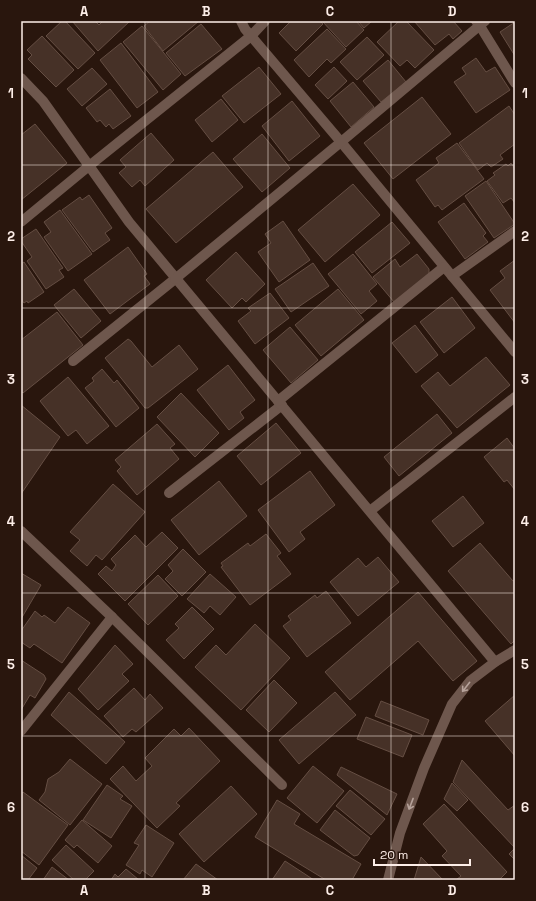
<svg xmlns="http://www.w3.org/2000/svg" width="536" height="901" viewBox="0 0 536 901" font-family="'Space Grotesk',sans-serif">
	<rect width="100%" height="100%" fill="#29160d"/>
	<g fill="#463127" stroke="#654e43">
		<path d="M62,21H65L95,53L78,69L46,36Z"/>
		<path d="M72,21H95L99,25L103,21H130L98,51Z"/>
		<path d="M150,21H199L163,51L144,26Z"/>
		<path d="M291,21H320L323,24L296,51L279,33Z"/>
		<path d="M322,21H356L364,30L346,47Z"/>
		<path d="M358,21H372L364,28Z"/>
		<path d="M399,21H406L434,50L415,68L407,60L400,66L377,42Z"/>
		<path d="M414,21H453L462,31L453,39L449,34L435,45Z"/>
		<path d="M515,22V56L500,32Z"/>
		<path d="M201,24L222,49L185,76L166,53Z"/>
		<path d="M142,26L181,74L163,90L123,42Z"/>
		<path d="M327,29L346,49L331,63L327,59L309,77L294,60Z"/>
		<path d="M42,36L74,70L56,87L28,59L32,55L27,50Z"/>
		<path d="M367,37L384,55L357,80L340,62Z"/>
		<path d="M121,43L158,92L137,108L100,60Z"/>
		<path d="M476,58L486,72L495,67L510,90L476,113L454,82L466,74L462,68Z"/>
		<path d="M388,60L406,82L381,102L363,81Z"/>
		<path d="M259,67L281,94L244,123L222,96Z"/>
		<path d="M334,67L347,81L328,99L315,85Z"/>
		<path d="M92,68L107,84L82,106L67,89Z"/>
		<path d="M353,82L374,107L351,127L330,101Z"/>
		<path d="M110,89L131,116L113,129L109,124L106,127L100,120L97,122L86,108Z"/>
		<path d="M422,97L451,134L393,179L364,143Z"/>
		<path d="M221,99L238,120L212,142L195,120Z"/>
		<path d="M292,101L320,136L289,161L262,126Z"/>
		<path d="M509,106L515,115V144L500,155L503,159L491,167L487,163L478,170L459,143Z"/>
		<path d="M35,124L67,163L21,200V135Z"/>
		<path d="M151,133L174,160L145,186L140,180L132,187L119,173L126,167L120,160Z"/>
		<path d="M262,134L290,168L262,192L233,159Z"/>
		<path d="M457,143L484,179L442,210L438,205L435,207L416,180L439,163L436,158Z"/>
		<path d="M213,152L243,187L176,243L146,209Z"/>
		<path d="M511,163L515,169V203L511,198L503,203L487,181L495,175L493,173L506,164L508,166Z"/>
		<path d="M486,181L515,224L494,238L465,196Z"/>
		<path d="M353,184L380,215L325,262L298,230Z"/>
		<path d="M89,195L112,228L105,233L110,240L93,252L62,210L80,197L82,200Z"/>
		<path d="M464,203L486,233L483,236L488,242L465,259L438,222Z"/>
		<path d="M60,210L92,254L68,271L44,237L51,232L44,222Z"/>
		<path d="M283,221L310,260L279,282L258,252L271,243L265,234Z"/>
		<path d="M392,222L410,243L372,273L355,252Z"/>
		<path d="M36,229L63,268L59,270L64,277L46,289L27,261L32,257L21,241V239Z"/>
		<path d="M128,247L147,274L144,276L150,284L110,314L84,280Z"/>
		<path d="M236,252L265,284L246,302L242,298L232,308L206,280Z"/>
		<path d="M353,254L377,284L369,291L377,301L361,314L328,274Z"/>
		<path d="M417,254L429,269V274L394,302L373,277L395,259L400,267Z"/>
		<path d="M515,260V323L490,290L505,278L500,271Z"/>
		<path d="M24,262L44,292L28,303L27,301L24,303L21,299V264Z"/>
		<path d="M313,263L329,286L291,312L275,289Z"/>
		<path d="M74,289L101,321L81,338L54,305Z"/>
		<path d="M338,289L364,320L321,356L295,325Z"/>
		<path d="M270,293L289,318L255,344L238,321L251,311L248,308Z"/>
		<path d="M452,297L475,328L444,353L420,322Z"/>
		<path d="M57,312L83,345L23,393L21,391V340Z"/>
		<path d="M415,325L438,355L416,373L392,343Z"/>
		<path d="M290,327L318,360L291,383L263,350Z"/>
		<path d="M128,339L131,341L152,367L179,345L198,369L148,408H145L105,358Z"/>
		<path d="M486,357L510,385L457,428L421,386L438,372L450,386Z"/>
		<path d="M228,365L255,400L240,412L244,418L229,430L197,390Z"/>
		<path d="M102,369L114,383L117,380L139,408L116,427L85,388L94,381L92,378Z"/>
		<path d="M68,377L109,426L87,444L76,430L68,436L40,401Z"/>
		<path d="M181,393L219,433L195,457L157,417Z"/>
		<path d="M21,405L60,437L21,494Z"/>
		<path d="M437,414L452,433L399,476L384,457Z"/>
		<path d="M276,423L301,453L261,485L237,456Z"/>
		<path d="M157,424L175,444L170,448L179,459L137,495L117,471L121,467L115,460Z"/>
		<path d="M507,438L515,449V490L507,480L504,482L484,457Z"/>
		<path d="M310,471L335,505L300,532L305,539L289,552L258,510Z"/>
		<path d="M219,481L247,516L199,555L171,520Z"/>
		<path d="M113,484L145,512L102,560L96,555L87,566L70,551L80,540L70,532Z"/>
		<path d="M463,496L484,523L453,547L432,521Z"/>
		<path d="M162,532L178,548L125,601L98,574L106,566L112,571L116,565L111,559L135,535L146,547Z"/>
		<path d="M266,534L281,553L277,556L291,574L250,605L221,567L223,566L221,563L248,543L250,546Z"/>
		<path d="M480,543L513,581L515,580V640L511,644L448,571Z"/>
		<path d="M183,549L206,572L182,596L165,579L173,571L168,565Z"/>
		<path d="M378,557L399,582L358,616L330,582L358,558L366,567Z"/>
		<path d="M21,573L41,585L21,619Z"/>
		<path d="M210,574L236,597L220,615L210,606L204,613L187,599Z"/>
		<path d="M158,575L178,596L148,625L128,604Z"/>
		<path d="M326,591L351,623L307,657L283,626L291,620L288,616L315,595L317,598Z"/>
		<path d="M418,592L477,661L453,681L418,641L350,700L325,672Z"/>
		<path d="M68,607L90,623L62,663L34,644L30,648L21,642V631L35,611L42,617L44,615L55,623Z"/>
		<path d="M192,607L214,629L184,659L166,640L179,628L175,624Z"/>
		<path d="M255,624L290,658L241,710L195,667L216,645L226,655Z"/>
		<path d="M115,645L133,664L122,674L129,681L98,710L78,689Z"/>
		<path d="M21,660L44,675L46,679L35,698L30,695L21,710Z"/>
		<path d="M274,680L297,703L269,732L246,710Z"/>
		<path d="M134,688L145,700L150,694L163,708L136,732L132,729L123,737L104,716Z"/>
		<path d="M69,692L125,742L106,764L51,715Z"/>
		<path d="M335,692L356,715L299,764L279,740Z"/>
		<path d="M515,695V756L485,721Z"/>
		<path d="M381,701L429,720L423,735L375,716Z"/>
		<path d="M366,717L412,735L403,757L357,739Z"/>
		<path d="M189,728L220,761L176,803L180,806L157,828L110,779L123,766L136,781L152,766L145,758L174,729L181,736Z"/>
		<path d="M70,759L102,784L70,825L39,800L45,792L48,779L59,772Z"/>
		<path d="M462,760L508,810L515,805V848L453,782Z"/>
		<path d="M313,766L344,791L317,823L287,798Z"/>
		<path d="M341,767L397,794L387,815L337,775Z"/>
		<path d="M452,783L468,800L457,811L444,799Z"/>
		<path d="M107,785L123,796L120,799L132,806L111,838L83,820Z"/>
		<path d="M231,786L257,814L204,862L179,834Z"/>
		<path d="M350,790L385,819L371,835L336,806Z"/>
		<path d="M23,792L68,825L39,865L21,851V795Z"/>
		<path d="M277,800L300,814L294,824L361,864L352,880H326L255,837Z"/>
		<path d="M444,804L507,872L499,880H456L461,876L442,856L447,851L423,824Z"/>
		<path d="M335,810L370,838L358,855L354,856L320,830Z"/>
		<path d="M82,820L112,846L98,863L77,845L74,848L65,840Z"/>
		<path d="M146,825L174,843L152,877L142,870L140,874L126,865L139,845L134,843Z"/>
		<path d="M66,845L94,871L85,880H74L52,860Z"/>
		<path d="M515,848V860L509,854Z"/>
		<path d="M21,855L37,868L28,880H21Z"/>
		<path d="M421,857L443,880H414Z"/>
		<path d="M285,861L314,880H272Z"/>
		<path d="M196,864L218,880H183Z"/>
		<path d="M52,867L69,880H43Z"/>
		<path d="M126,869L139,880H111L115,874L118,877Z"/>
	</g>
	<g fill="none" stroke-linecap="round" stroke-linejoin="round">
		<g stroke="#6e574d" stroke-width="10">
			<path d="M241,21L245,29L251,36"/>
			<path d="M476,21L480,26L515,83"/>
			<path d="M452,276L515,231"/>
			<path d="M73,361L175,279"/>
			<path d="M169,493L282,405"/>
		</g>
		<g stroke="#6e574d" stroke-width="10">
			<path d="M251,36L341,142L515,352"/>
			<path d="M21,78L43,101L129,222L495,662"/>
			<path d="M21,222L89,166L251,36L265,21"/>
			<path d="M175,279L341,142L485,21"/>
			<path d="M278,401L444,267"/>
			<path d="M370,511L515,397"/>
			<path d="M21,531L112,617L282,785"/>
			<path d="M21,731L112,617"/>
			<path d="M388,880L400,833L424,768L452,704L470,681L495,662L515,650"/>
		</g>
	</g>
	<defs><path id="oneway-shaft" d="M-6 0H5M1.5-3L5.5 0L1.5 3" fill="none" stroke-width="1.6" stroke-linecap="round" stroke-linejoin="round"/></defs>
	<g stroke="#b6a29a">
		<use href="#oneway-shaft" transform="translate(466 687) rotate(128)"/>
		<use href="#oneway-shaft" transform="translate(411 804) rotate(111)"/>
	</g>
	<path fill="none" stroke="#fdeee8" stroke-width="1" stroke-opacity="0.55" d="M145,21V880M268,21V880M391,21V880M21,165H515M21,308H515M21,450H515M21,593H515M21,736H515"/>
	<rect width="536" height="901" fill="none" stroke="#29160d" stroke-width="44"/>
	<path d="M374 859v6h96v-6" fill="none" stroke="#fdeee8" stroke-width="2"/>
	<text x="380" y="859" font-size="12" fill="#fdeee8" stroke="#29160d" stroke-width="3" paint-order="stroke">20 m</text>
	<rect x="22" y="22" width="492" height="857" fill="none" stroke="#fdeee8" stroke-width="1.5"/>
	<g font-size="13" text-anchor="middle" font-weight="bold" fill="#fdeee8">
		<text x="84" y="16">A</text>
		<text x="206" y="16">B</text>
		<text x="330" y="16">C</text>
		<text x="452" y="16">D</text>
		<text x="11" y="98">1</text>
		<text x="525" y="98">1</text>
		<text x="11" y="241">2</text>
		<text x="525" y="241">2</text>
		<text x="11" y="384">3</text>
		<text x="525" y="384">3</text>
		<text x="11" y="526">4</text>
		<text x="525" y="526">4</text>
		<text x="11" y="669">5</text>
		<text x="525" y="669">5</text>
		<text x="11" y="812">6</text>
		<text x="525" y="812">6</text>
		<text x="84" y="895">A</text>
		<text x="206" y="895">B</text>
		<text x="330" y="895">C</text>
		<text x="452" y="895">D</text>
	</g>
</svg>
